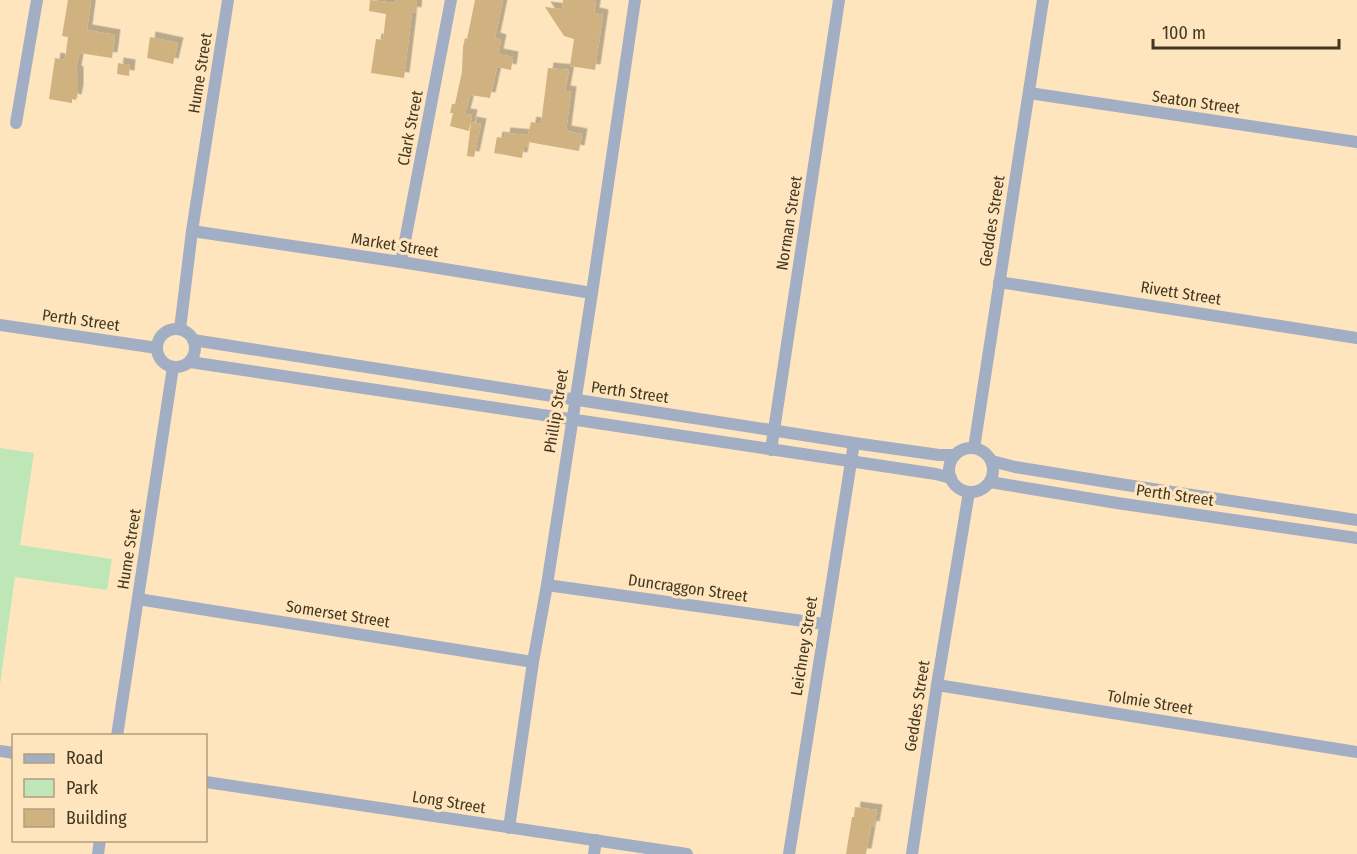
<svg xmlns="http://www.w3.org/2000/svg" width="1357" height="854" viewBox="0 0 1357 854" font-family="'Fira Sans Condensed',sans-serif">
	<defs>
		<filter id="shadow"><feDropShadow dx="5.5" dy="-5.5" stdDeviation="0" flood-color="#0004"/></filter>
	</defs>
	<rect width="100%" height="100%" fill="#fee5bd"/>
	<path fill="#bfe6b6" d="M0,448L34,453L20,545L112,559L107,590L15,577L0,685Z"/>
	<g fill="#d0b281" filter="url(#shadow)">
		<path d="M68,0H91L87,30L115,35L112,58L79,53L76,71L78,72V90L76,100L72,99V103L49,99L55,58L65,60L68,37L62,36Z"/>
		<path d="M370,0L395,3L396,0H417L416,13L412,12L404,78L371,73L376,39L383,40L386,14L369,11Z"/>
		<path d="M475,0H503L495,38L501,40L498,54L513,57L511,70L497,67L490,98L470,95L465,114L472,115L469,131L450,126L453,113H450L452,104H455L462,72L463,47L465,38L467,39Z"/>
		<path d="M563,0H596L594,13L603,15L595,70L570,66L574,39L564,36L545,7L562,9Z"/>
		<path d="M150,37L178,43L173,64L147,58Z"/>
		<path d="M118,63L130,65L129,76L117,74Z"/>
		<path d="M548,68L569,70L565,91L571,92L566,131L582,134L579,151L528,142L527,147H524L522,158L494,153L497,137L504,138L505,133L528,135L531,122L541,124Z"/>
		<path d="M471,122L481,124L474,157L467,156Z"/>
		<path d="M855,807L877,810L874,827L871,826L866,854H846L852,817H854Z"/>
	</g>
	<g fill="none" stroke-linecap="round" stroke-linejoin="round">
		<g stroke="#a2aec3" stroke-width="12">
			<path d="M1029,93L1357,142"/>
			<path d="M16,123L37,0"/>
			<path d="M192,231L401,262L592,293"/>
			<path d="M401,262L451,0"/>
			<path d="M999,282L1357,338"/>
			<path d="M0,325L157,348"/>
			<circle cx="176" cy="348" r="19"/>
			<path d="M180,329L192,231L228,0"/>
			<path d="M193,340L854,443L939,455H955"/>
			<path d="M190,362L936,474L951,478"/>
			<circle cx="971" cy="470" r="22"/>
			<path d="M974,448L1043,0"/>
			<path d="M771,450L839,0"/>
			<path d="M992,461L1015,467L1120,484L1357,520"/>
			<path d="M990,482L1117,503L1357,538"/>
			<path d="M547,585L824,624"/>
			<path d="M138,599L533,662"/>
			<path d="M937,685L1357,752"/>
			<path d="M117,736L173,367"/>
			<path d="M0,751L14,753"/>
			<path d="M206,782L687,854"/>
			<path d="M509,828L533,662L547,585L592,293L635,0"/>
			<path d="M98,854L100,840"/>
			<path d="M594,854L596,840"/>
			<path d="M789,854L854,443"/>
			<path d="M912,854L937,685L969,492"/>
		</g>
	</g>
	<g text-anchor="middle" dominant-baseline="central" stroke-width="6" stroke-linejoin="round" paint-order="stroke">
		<g font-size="16" fill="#433722" stroke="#fee5bd">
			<text transform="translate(200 73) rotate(-81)">Hume Street</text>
			<text transform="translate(1196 102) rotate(8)">Seaton Street</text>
			<text transform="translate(410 128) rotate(-79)">Clark Street</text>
			<text transform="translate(992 221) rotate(-81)">Geddes Street</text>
			<text transform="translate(789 223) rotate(-81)">Norman Street</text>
			<text transform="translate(395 245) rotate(9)">Market Street</text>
			<text transform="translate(1181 293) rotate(9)">Rivett Street</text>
			<text transform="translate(81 320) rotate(8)">Perth Street</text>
			<text transform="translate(630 392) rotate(8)">Perth Street</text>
			<text transform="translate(556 411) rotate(-81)">Phillip Street</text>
			<text transform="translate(1175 495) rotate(8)">Perth Street</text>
			<text transform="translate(129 549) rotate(-81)">Hume Street</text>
			<text transform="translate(688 588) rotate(8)">Duncraggon Street</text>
			<text transform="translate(338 614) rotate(9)">Somerset Street</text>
			<text transform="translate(804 646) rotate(-81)">Leichney Street</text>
			<text transform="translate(1150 702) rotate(9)">Tolmie Street</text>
			<text transform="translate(917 706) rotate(-81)">Geddes Street</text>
			<text transform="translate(449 802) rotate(9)">Long Street</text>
		</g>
	</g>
	<rect x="12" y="734" width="195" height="108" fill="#fee5bd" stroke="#b39f7f" stroke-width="1.5"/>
	<rect x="24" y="754" width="30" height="9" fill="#a2aec3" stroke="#b39f7f" stroke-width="1.5"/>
	<text x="66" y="764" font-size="18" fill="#433722">Road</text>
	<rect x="24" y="779" width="30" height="18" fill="#bfe6b6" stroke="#b39f7f" stroke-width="1.5"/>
	<text x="66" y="794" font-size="18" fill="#433722">Park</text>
	<rect x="24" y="809" width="30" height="18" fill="#d0b281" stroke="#b39f7f" stroke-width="1.5"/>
	<text x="66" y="824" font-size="18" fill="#433722">Building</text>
	<path d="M1153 39v9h186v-9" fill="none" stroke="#433722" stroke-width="3"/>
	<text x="1162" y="39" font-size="18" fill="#433722" stroke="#fee5bd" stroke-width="4.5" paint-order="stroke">100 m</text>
</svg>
